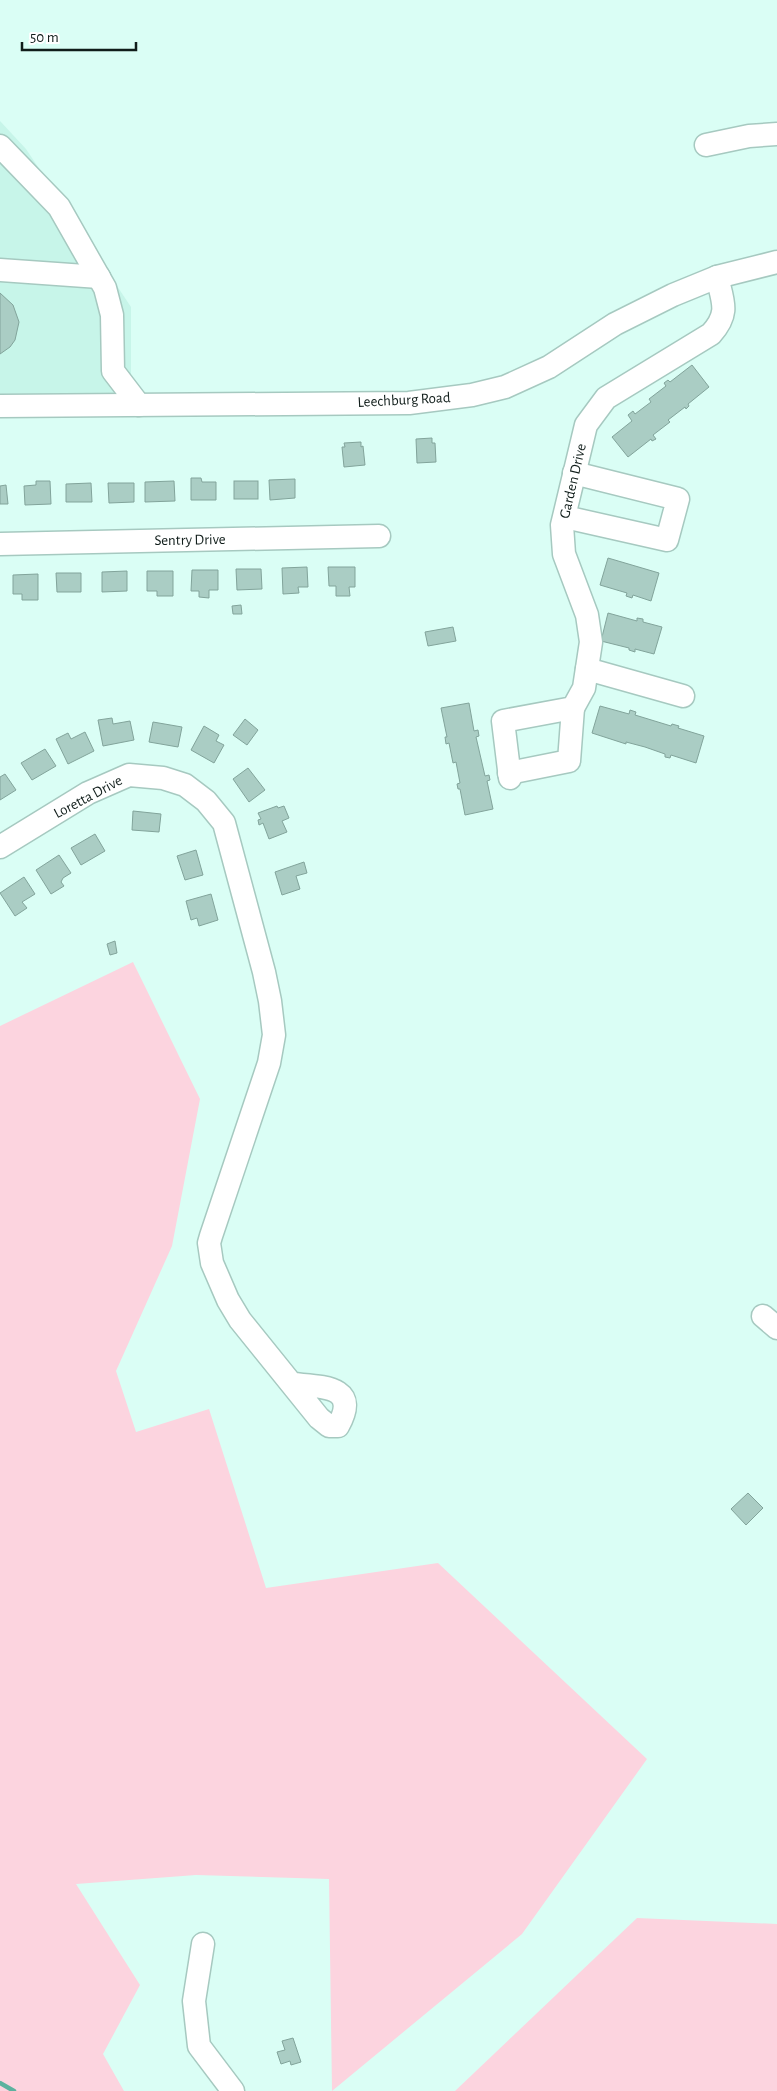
<svg xmlns="http://www.w3.org/2000/svg" width="777" height="2091" viewBox="0 0 777 2091" font-family="'Alegreya Sans',sans-serif">
	<rect width="100%" height="100%" fill="#dafef5"/>
	<path fill="#c7f5e9" d="M0,121L26,149L131,307V405L0,403Z"/>
	<g fill="#fcd4df">
		<path d="M133,962L200,1099L172,1246L116,1371L136,1432L209,1409L266,1588L438,1563L647,1759L522,1934L332,2091L329,1879L196,1875L76,1884L140,1985L103,2054L124,2091H0V1026Z"/>
		<path d="M637,1918L777,1924V2091H455Z"/>
	</g>
	<g fill="none" stroke-linecap="round" stroke-linejoin="round">
		<path stroke="#5cb29f" stroke-width="4.5" d="M0,2083L14,2091"/>
	</g>
	<g fill="#aacdc4" stroke="#82a49b">
		<path d="M0,293L13,305L19,322L15,340L10,347L0,354Z"/>
		<path d="M692,365L709,387L688,404L689,406L686,409L685,407L668,420L670,422L653,435L656,439L652,441L651,439L628,457L612,437L632,421L628,415L633,411L635,414L651,402L649,399L666,386L664,383L668,380L670,382Z"/>
		<path d="M432,438V443H435L436,462L417,463L416,439Z"/>
		<path d="M361,442V447L363,446L365,465L344,467L342,447H345L344,443Z"/>
		<path d="M191,478H201L202,482H216V500H191Z"/>
		<path d="M295,479V498L270,500L269,480Z"/>
		<path d="M36,481H50L51,504L25,505L24,486L36,485Z"/>
		<path d="M174,481L175,501L145,502V482Z"/>
		<rect x="234" y="481" width="24" height="18"/>
		<path d="M91,483L92,502H66V484Z"/>
		<path d="M108,483H134V502L109,503Z"/>
		<path d="M6,485L8,504H0V486Z"/>
		<path d="M608,558L659,573L651,601L633,595L632,598L626,596L627,593L600,585Z"/>
		<path d="M307,567L308,587H298L299,593L283,594L282,568Z"/>
		<path d="M328,567H355V587H349L350,596H336V586H329Z"/>
		<path d="M236,569H261L262,589L237,590Z"/>
		<path d="M192,570H218V590H209V598L199,597V591H191Z"/>
		<path d="M127,571V591L102,592V572Z"/>
		<path d="M147,571H173V596H157V591H147Z"/>
		<path d="M56,573H81V592H57Z"/>
		<path d="M38,574V600H22V594H13V575Z"/>
		<path d="M241,605L242,614H233L232,606Z"/>
		<path d="M608,613L637,621V618L643,619V622L662,627L654,654L635,649V652L629,650V648L601,641Z"/>
		<path d="M453,627L456,641L428,646L425,632Z"/>
		<path d="M469,703L474,731L478,730L479,736L476,737L485,776L489,775L490,780L487,781L493,809L465,815L460,789H458L457,784L460,783L456,762L453,763L449,743L446,744L445,737H447L441,708Z"/>
		<path d="M600,706L629,714L630,710L636,712L635,715L671,726L672,724L679,726L678,728L704,736L696,763L671,755L670,758L665,757V754L645,747L626,742V744L592,733Z"/>
		<path d="M112,718L113,724L130,721L134,740L103,746L98,720Z"/>
		<path d="M245,719L258,730L247,745L233,735Z"/>
		<path d="M153,722L182,727L178,747L149,742Z"/>
		<path d="M204,726L219,735L216,741L224,745L214,763L191,750Z"/>
		<path d="M85,732L94,751L68,764L56,739L68,733L71,739Z"/>
		<path d="M45,749L56,766L32,780L21,763Z"/>
		<path d="M248,768L265,790L249,802L233,779Z"/>
		<path d="M5,774L16,790L0,800V777Z"/>
		<path d="M277,806L278,808L284,806L289,818L282,821L287,832L269,839L263,823L259,825L258,820L261,819L258,813Z"/>
		<path d="M133,811L161,814L159,832L132,830Z"/>
		<path d="M95,834L105,851L81,865L71,848Z"/>
		<path d="M196,850L203,875L185,880L177,856Z"/>
		<path d="M59,855L71,873L63,878L61,882L64,886L51,894L36,870Z"/>
		<path d="M304,862L307,873L296,876L300,889L282,895L275,872Z"/>
		<path d="M24,877L35,894L22,902L27,908L15,916L0,893Z"/>
		<path d="M211,894L218,920L199,926L197,918L191,920L186,901Z"/>
		<path d="M115,941L117,953L110,955L107,944Z"/>
		<path d="M748,1493L763,1508L746,1525L731,1509Z"/>
		<path d="M293,2038L301,2062L291,2065L290,2061L281,2064L277,2052L285,2050L282,2041Z"/>
	</g>
	<g fill="none" stroke-linecap="round" stroke-linejoin="round">
		<g stroke="#a6c9c0" stroke-width="25">
			<g id="minor">
				<path d="M706,145L749,136L777,134"/>
				<path d="M0,146L59,207L105,288L112,315L113,371L139,405"/>
				<path d="M0,270L99,277"/>
				<path d="M0,406L409,403L472,395L505,387L549,367L615,324L673,295L717,277L777,262"/>
				<path d="M565,517L667,540L678,499L574,473"/>
				<path d="M0,544L379,536"/>
				<path d="M587,669L683,696"/>
				<path d="M509,773L569,761L573,708"/>
				<path d="M510,778L503,721L573,708L584,688L591,642L587,615L564,554L562,525L586,425L606,398L711,334C730,313 723,302 717,277"/>
				<path d="M0,847L88,793L129,775L163,778L185,785L206,801L224,823L264,972L270,1001L274,1035L269,1063L211,1236L209,1243L212,1263L228,1300L240,1320L319,1418L329,1426H338C361,1385 321,1387 293,1384"/>
				<path d="M763,1316L777,1328"/>
				<path d="M203,1944L194,2001L199,2046L233,2091"/>
			</g>
		</g>
		<use href="#minor" stroke="#fff" stroke-width="22"/>
	</g>
	<g text-anchor="middle" dominant-baseline="central" stroke-width="4" stroke-linejoin="round" paint-order="stroke">
		<g font-size="15" fill="#101d1a" stroke="#fff">
			<text transform="translate(404 400) rotate(-3)">Leechburg Road</text>
			<text transform="translate(573 481) rotate(-77)">Garden Drive</text>
			<text transform="translate(190 540) rotate(-1)">Sentry Drive</text>
			<text transform="translate(88 797) rotate(-28)">Loretta Drive</text>
		</g>
	</g>
	<path d="M22 42v8h114v-8" fill="none" stroke="#101d1a" stroke-width="2.5"/>
	<text x="30" y="42" font-size="15" fill="#101d1a" stroke="#ffffff" stroke-width="4" paint-order="stroke">50 m</text>
</svg>
